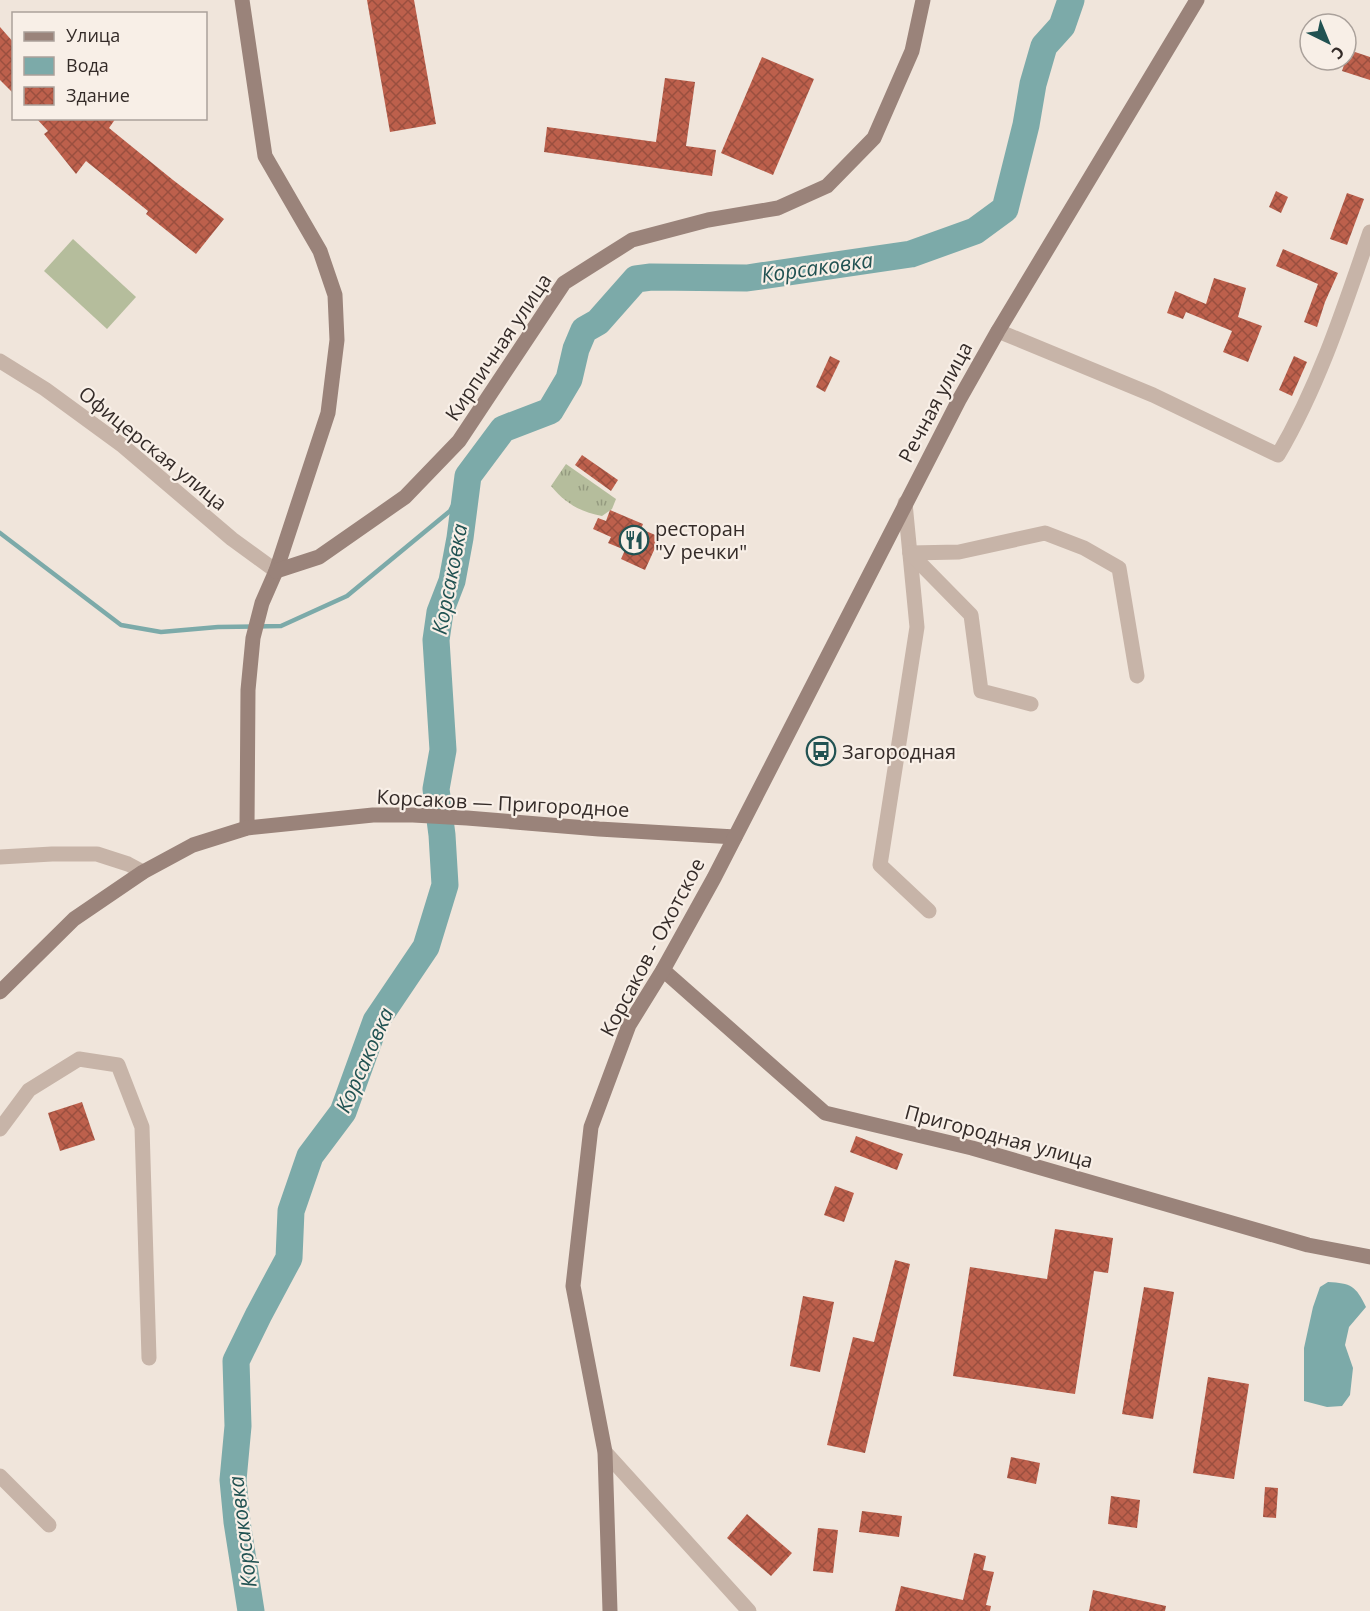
<svg xmlns="http://www.w3.org/2000/svg" width="1370" height="1611" viewBox="0 0 1370 1611" font-family="'Open Sans',sans-serif">
	<defs>
		<pattern id="park-tufts" width="24" height="20" patternUnits="userSpaceOnUse" patternTransform="scale(1.5)"><rect width="24" height="20" fill="#b5bd9c"/><path d="M3 7l-1-3M5 7V3M7 7l1-3M15 17l-1-3M17 17v-4M19 17l1-3" fill="none" stroke="#949a7f"/></pattern>
		<pattern id="building-cross-hatch" width="8" height="8" patternUnits="userSpaceOnUse" patternTransform="scale(1.5)"><rect width="8" height="8" fill="#bd604c"/><path d="M0 0l8 8M0 8l8-8" fill="none" stroke="#9a4f3f"/></pattern>
	</defs>
	<rect width="100%" height="100%" fill="#f0e5db"/>
	<path fill="url(#park-tufts)" d="M566,464L616,499L612,509L602,516C580,512 565,503 551,486Z"/>
	<path fill="#b5bd9c" d="M73,239L136,297L107,329L44,271Z"/>
	<path fill="#7caaa9" d="M1328,1282C1351,1283 1356,1286 1366,1307L1349,1327L1345,1345L1353,1368L1350,1395L1342,1406L1327,1407L1304,1401V1348L1313,1307L1320,1287Z"/>
	<g fill="none" stroke-linecap="round" stroke-linejoin="round">
		<path stroke="#7caaa9" stroke-width="4.5" d="M0,533L121,625L161,632L218,627L281,626L347,596L450,511L468,476"/>
		<path stroke="#7caaa9" stroke-width="27" d="M251,1611L237,1522L233,1480L238,1426L236,1361L259,1314L289,1258L291,1211L310,1156L343,1112L376,1021L426,947L445,885L442,835L436,789L443,750L436,640L440,612L452,581L460,538L468,476L503,429L550,411L569,379L576,349L584,330L598,322L636,279L651,277L747,278L911,254L975,231L1005,209L1026,125L1033,84L1044,46L1062,26L1071,0"/>
	</g>
	<g fill="url(#building-cross-hatch)">
		<path d="M367,0H414L436,124L390,132Z"/>
		<path d="M0,27L14,43V94L0,80Z"/>
		<path d="M1349,50L1370,57V80L1342,71Z"/>
		<path d="M762,57L814,79L773,175L721,153Z"/>
		<path d="M665,78L695,82L686,146L716,150L712,176L544,152L547,127L656,142Z"/>
		<path d="M36,118H116L109,128L173,180L224,219L196,254L146,214L148,211L86,161L76,174L44,134L48,131Z"/>
		<path d="M1276,191L1288,197L1281,213L1269,207Z"/>
		<path d="M1347,193L1364,199L1347,245L1330,239Z"/>
		<path d="M1283,249L1338,273L1325,302L1317,327L1304,322L1318,284L1276,266Z"/>
		<path d="M1214,278L1246,288L1238,317L1262,326L1248,362L1223,352L1232,331L1186,312L1183,319L1167,313L1175,291L1206,304Z"/>
		<path d="M830,356L840,361L825,392L816,387Z"/>
		<path d="M1294,356L1307,362L1292,396L1279,390Z"/>
		<path d="M582,455L618,480L611,491L575,465Z"/>
		<path d="M610,510L643,524L641,529L660,537L645,570L621,559L625,550L608,543L611,537L593,529L598,518L606,521Z"/>
		<path d="M82,1102L95,1140L60,1151L48,1113Z"/>
		<path d="M856,1136L903,1154L897,1170L850,1152Z"/>
		<path d="M835,1186L854,1193L844,1222L824,1215Z"/>
		<path d="M1055,1229L1113,1238L1108,1273L1094,1271L1075,1394L953,1376L970,1267L1047,1279Z"/>
		<path d="M895,1260L910,1264L865,1453L827,1445L853,1337L874,1342Z"/>
		<path d="M1144,1287L1174,1292L1153,1419L1122,1414Z"/>
		<path d="M803,1296L834,1302L820,1372L790,1366Z"/>
		<path d="M1208,1377L1249,1384L1234,1479L1193,1473Z"/>
		<path d="M1011,1457L1040,1463L1036,1484L1007,1478Z"/>
		<path d="M1265,1487L1278,1488L1276,1518L1263,1517Z"/>
		<path d="M1111,1496L1140,1500L1137,1528L1108,1524Z"/>
		<path d="M862,1511L902,1516L899,1537L859,1532Z"/>
		<path d="M747,1514L792,1553L771,1576L727,1538Z"/>
		<path d="M818,1528L838,1530L833,1573L813,1571Z"/>
		<path d="M974,1553L986,1556L983,1570L994,1572L986,1605L991,1606L990,1611H895L901,1586L963,1600Z"/>
		<path d="M1093,1590L1166,1606L1165,1611H1089Z"/>
	</g>
	<g fill="none" stroke-linecap="round" stroke-linejoin="round">
		<g stroke="#c7b4a8" stroke-width="15">
			<path d="M998,331L1153,395L1278,455C1319,385 1344,308 1370,232"/>
			<path d="M0,361L45,389L123,446L232,539L276,571"/>
			<path d="M905,503L917,627L880,865L929,911"/>
			<path d="M910,553L959,552L1045,533L1084,548L1119,568L1137,676"/>
			<path d="M910,553L971,615L981,691L1031,704"/>
			<path d="M0,857L52,854H97L128,864L143,872"/>
			<path d="M0,1129L29,1090L79,1059L118,1065L142,1127L149,1358"/>
			<path d="M605,1452L749,1611"/>
			<path d="M0,1476L49,1525"/>
		</g>
		<g stroke="#9a837a" stroke-width="15">
			<path d="M242,0L265,156L320,251L335,295L337,340L328,413L276,571L262,603L253,638L248,690L247,828"/>
			<path d="M276,571L319,557L405,497L459,441L564,283L632,240L708,220L778,208L827,186L874,138L912,51L923,0"/>
			<path d="M663,970L825,1113L972,1148L1308,1245L1370,1257"/>
			<path d="M0,992L74,919L143,872L193,845L247,828L373,815H413L467,818L599,829L735,837"/>
			<path d="M610,1611L605,1452L573,1286L591,1127L629,1025L663,970L714,878L959,400L998,331L1197,0"/>
		</g>
	</g>
	<defs>
		<g id="restaurant-ring" transform="scale(1.5)"><circle r="9.5" fill="#f8efe7" stroke="#215252" stroke-width="1.5"/><path d="M-5-6h1v4h1v-4h1v4h1v-4h1v5L-1.5 .5V6h-2V.5L-5-1ZM5-6V6H3V1.5H1.5Q1.5-4 5-6Z" fill="#215252"/></g>
		<g id="bus-ring" transform="scale(1.5)"><circle r="9.5" fill="#f8efe7" stroke="#215252" stroke-width="1.5"/><path d="M-5-6H5V4H4V6H2V4H-2V6H-4V4H-5ZM-3.5-4V0h7V-4ZM-3.5 1.2v1.5H-2V1.2ZM2 1.2v1.5H3.5V1.2Z" fill="#215252"/></g>
	</defs>
	<g fill-rule="evenodd">
		<use href="#restaurant-ring" x="634" y="540"/>
		<use href="#bus-ring" x="821" y="751"/>
	</g>
	<g text-anchor="middle" dominant-baseline="central" stroke-width="4.5" stroke-linejoin="round" paint-order="stroke">
		<g font-size="20" fill="#342b28" stroke="#f8efe7">
			<text transform="translate(498 347) rotate(-56)">Кирпичная улица</text>
			<text transform="translate(935 402) rotate(-62)">Речная улица</text>
			<text transform="translate(153 448) rotate(39)">Офицерская улица</text>
			<text transform="translate(503 803) rotate(3)">Корсаков — Пригородное</text>
			<text transform="translate(652 947) rotate(-62)">Корсаков - Охотское</text>
			<text transform="translate(999 1136) rotate(15)">Пригородная улица</text>
		</g>
		<g font-size="20" fill="#342b28" stroke="#f8efe7" text-anchor="start">
			<text x="655" y="528">ресторан<tspan x="655" dy="23">"У речки"</tspan></text>
			<text x="842" y="751">Загородная</text>
		</g>
		<g font-size="21" font-style="italic" fill="#215252" stroke="#f8efe7">
			<text transform="translate(817 267) rotate(-8)">Корсаковка</text>
			<text transform="translate(449 579) rotate(-79)">Корсаковка</text>
			<text transform="translate(364 1060) rotate(-66)">Корсаковка</text>
			<text transform="translate(242 1532) rotate(-97)">Корсаковка</text>
		</g>
	</g>
	<rect x="12" y="12" width="195" height="108" fill="#f8efe7" stroke="#aaa19b" stroke-width="1.5"/>
	<rect x="24" y="32" width="30" height="9" fill="#9a837a" stroke="#aaa19b" stroke-width="1.5"/>
	<text x="66" y="42" font-size="18" fill="#342b28">Улица</text>
	<rect x="24" y="57" width="30" height="18" fill="#7caaa9" stroke="#aaa19b" stroke-width="1.5"/>
	<text x="66" y="72" font-size="18" fill="#342b28">Вода</text>
	<rect x="24" y="87" width="30" height="18" fill="url(#building-cross-hatch)" stroke="#aaa19b" stroke-width="1.5"/>
	<text x="66" y="102" font-size="18" fill="#342b28">Здание</text>
	<g transform="translate(1328 42) rotate(137)"><circle r="28" fill="#f8efe7" stroke="#aaa19b" stroke-width="1.5"/>
	<path d="M0-4.5L10 22L0 15L-10 22Z" fill="#215252"/>
	<text y="-9" font-size="16" font-weight="bold" text-anchor="middle" fill="#342b28">С</text>
	</g>
</svg>
